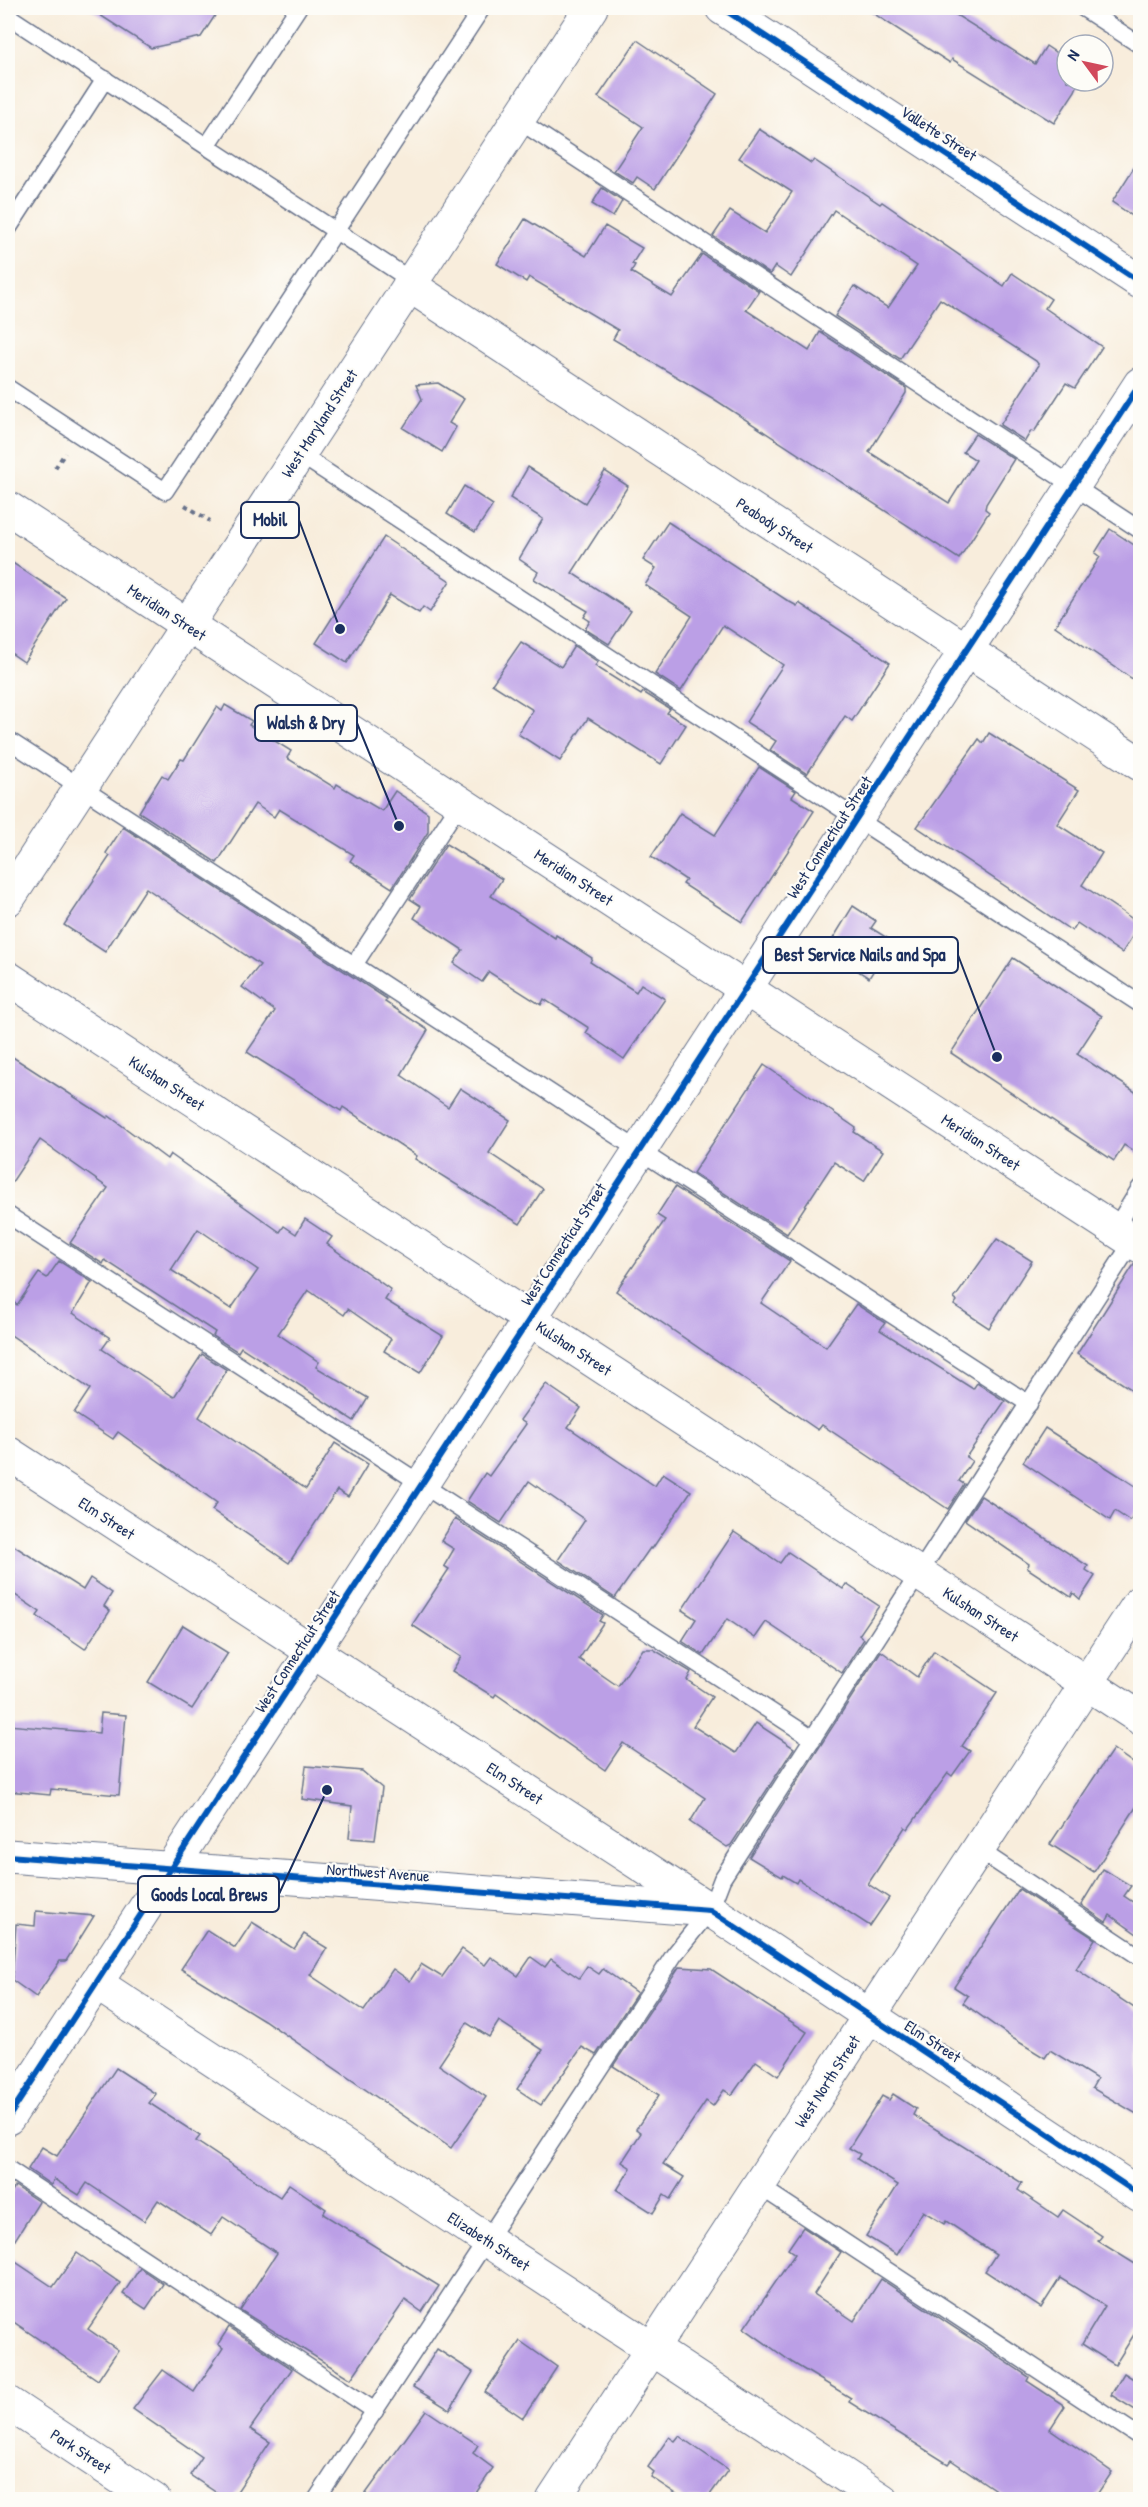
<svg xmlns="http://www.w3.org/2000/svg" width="1148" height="2507" viewBox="0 0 1148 2507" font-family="'Patrick Hand',sans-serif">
	<rect width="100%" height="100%" fill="#fdfcf7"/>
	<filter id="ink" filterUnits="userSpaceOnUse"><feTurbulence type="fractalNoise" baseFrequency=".0167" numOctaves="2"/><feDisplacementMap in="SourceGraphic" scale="12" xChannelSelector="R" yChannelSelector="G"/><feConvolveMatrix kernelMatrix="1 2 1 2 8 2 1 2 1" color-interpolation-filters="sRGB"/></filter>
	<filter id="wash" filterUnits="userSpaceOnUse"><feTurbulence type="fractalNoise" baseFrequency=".008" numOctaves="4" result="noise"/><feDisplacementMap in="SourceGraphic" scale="24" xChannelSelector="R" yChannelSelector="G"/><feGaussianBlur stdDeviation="1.35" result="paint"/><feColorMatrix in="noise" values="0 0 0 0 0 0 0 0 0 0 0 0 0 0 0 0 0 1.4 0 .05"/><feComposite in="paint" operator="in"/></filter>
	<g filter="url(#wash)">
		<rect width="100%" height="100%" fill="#f8eddc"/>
		<g id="blocks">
			<g fill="#bb9fe6" fill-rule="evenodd">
				<path d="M89,8H220L201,37L151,48Z"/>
				<path d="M865,8H945L1035,64L1046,46L1067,60V81H1079L1075,91L1054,123L952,59L950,63Z"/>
				<path d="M637,40L717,94L655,189L637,177L633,183L614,171L643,127L598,97Z"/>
				<path d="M759,129L811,163L814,160L880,204L882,202L1004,286L1012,273L1051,299L1045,308L1102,347L1075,388L1066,383L1034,432L1031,431L1025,441L1000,425L1039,365L1036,361L940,299L900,359L835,316L854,286L888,308L917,266L834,210L791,277L775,266L770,274L713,236L730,211L765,233L792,192L739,158Z"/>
				<path d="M1140,158V221L1112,202Z"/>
				<path d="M602,188L622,201L613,217L592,204Z"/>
				<path d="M525,219L586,256L605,226L642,248L632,264L635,265L631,272L672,297L702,254L759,291L746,310L809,351L820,332L906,388V393L869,452L949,503L976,460L963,452L975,434L1014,459L986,504L985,509L989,512L959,559L714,399L613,339L618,330L529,277L526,282L497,264Z"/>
				<path d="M438,383L464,399L449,423L456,427L442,452L403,428L422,399L416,385Z"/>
				<path d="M528,467L585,503L605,471L628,486L572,573L631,611L609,644L585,629L590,621L584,617L588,611L534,579L538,572L519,559L543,519L510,498Z"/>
				<path d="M464,486L493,505L475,532L447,514Z"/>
				<path d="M668,522L788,601L797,606L799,603L890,663L852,721L845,716L807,774L770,750L776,741L746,722L783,665L773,658L723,625L681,691L655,674L692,616L645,585L656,568L643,560Z"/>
				<path d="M1110,529L1140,549V684L1055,626L1100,557L1095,553Z"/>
				<path d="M384,537L450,581L430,612L423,607L419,613L390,595L347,663L316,643Z"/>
				<path d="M8,560L66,598L24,662L8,651Z"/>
				<path d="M521,642L561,667L574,646L598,662L595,666L641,695L643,692L670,709L667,713L686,725L661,764L588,718L560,761L518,734L533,710L492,684Z"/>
				<path d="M225,705L252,721L249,725L291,751L287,758L335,788L337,784L382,811L395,791L428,813V832L392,888L350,861L354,855L279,809L274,817L255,804L217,863L139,812L162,775L168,779L181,759L184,760L217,707L222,711Z"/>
				<path d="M989,733L1079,790L1057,824L1102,853L1082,885L1140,924L1122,953L1077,923L1072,931L917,827L979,739L983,743Z"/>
				<path d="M759,767L796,791L792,797L814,811L742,922L683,884L686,880L651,857L680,813L715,835Z"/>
				<path d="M123,827L387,999L385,1002L428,1030L401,1075L448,1107L460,1088L510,1120L489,1153L543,1189L520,1224L415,1159L417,1156L343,1107L341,1111L247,1052L275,1011L242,987L260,965L146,888L105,952L64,925L110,856L106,853Z"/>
				<path d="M446,844L502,879L491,896L555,938L556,935L592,958L590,962L636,992L641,984L665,999L624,1059L586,1033L589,1028L544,999L541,1005L489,972L482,982L454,963L463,950L414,918L421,906L410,899Z"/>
				<path d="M853,906L876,921L871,928L892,941L869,978L826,950Z"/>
				<path d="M1013,958L1102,1016L1077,1054L1140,1095V1155L1124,1145L1114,1161L951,1053Z"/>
				<path d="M8,1054L107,1118L109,1116L167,1159L170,1154L280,1232L284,1226L296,1234L305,1219L332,1237L327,1244L391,1290L385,1300L443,1336L420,1373L384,1351L391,1339L348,1309L344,1315L308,1290L278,1334L319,1362L316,1367L368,1398L354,1421L241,1347L238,1352L213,1336L215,1332L105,1260L103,1264L70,1243L108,1188L40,1140L8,1188ZM198,1229L258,1270L231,1309L171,1270Z"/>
				<path d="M764,1065L856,1128L854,1132L883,1151L864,1181L834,1162L787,1234L693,1173Z"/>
				<path d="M675,1187L790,1261L761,1303L826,1347L856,1304L885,1323L880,1330L973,1389L977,1383L1005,1401L966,1457L972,1461L959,1481L964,1484L948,1509L822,1425L818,1430L616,1291L665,1220L657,1215Z"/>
				<path d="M997,1239L1032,1261L989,1328L954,1305L957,1301L954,1299Z"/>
				<path d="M59,1261L92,1282L73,1313L110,1338L102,1349L174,1397L202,1354L227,1370L199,1417L306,1489L335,1443L368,1464L348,1497L337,1490L289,1563L212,1510L217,1503L118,1432L113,1439L74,1413L90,1389L8,1333V1298L17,1305L39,1273L47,1278Z"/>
				<path d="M1135,1263L1140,1264V1395L1077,1354Z"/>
				<path d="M546,1384L581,1408L568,1427L655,1486L663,1473L691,1491L652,1549L650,1548L615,1598L558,1560L585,1520L529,1481L501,1523L467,1501L485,1473L489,1476L526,1424L520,1420Z"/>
				<path d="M1045,1428L1140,1489V1506L1130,1521L1115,1511L1110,1520L1023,1462Z"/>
				<path d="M981,1496L1088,1566L1086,1570L1095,1576L1080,1599L1073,1593L1071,1597L1027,1568L1029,1564L965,1520Z"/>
				<path d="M455,1519L603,1615L599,1621L603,1623L579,1659L618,1686L643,1649H653L691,1672L687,1680L712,1697L693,1726L736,1753L756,1723L794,1748L731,1845L727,1847L690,1822L705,1798L623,1743L605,1770L496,1694L494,1697L452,1671L461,1657L412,1625L449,1569L444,1566L454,1549L441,1541Z"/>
				<path d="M734,1532L780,1563L788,1552L843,1589L846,1584L879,1606L859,1635L864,1639L842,1673L766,1622L755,1638L727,1619L703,1655L682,1641L696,1619L682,1610Z"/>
				<path d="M8,1542L83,1590L90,1578L112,1593L104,1606L110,1611L85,1649L37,1616L40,1612L8,1590Z"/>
				<path d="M183,1625L228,1653L192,1709L148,1682Z"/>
				<path d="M881,1651L917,1677L934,1651L997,1693L962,1746L970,1751L952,1776L948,1773L908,1829L905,1827L868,1884L889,1898L870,1926L798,1879L796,1883L783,1875L782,1877L749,1857Z"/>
				<path d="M101,1713L126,1715L119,1795L51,1789L50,1795L8,1791V1725L99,1733Z"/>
				<path d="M1113,1749L1140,1768V1801L1094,1872L1050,1844Z"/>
				<path d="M306,1766L362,1771L382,1788L375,1840L349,1838L352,1806L302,1799Z"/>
				<path d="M1103,1869L1131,1886L1124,1896L1140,1907V1936L1110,1915L1106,1922L1081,1905Z"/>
				<path d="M1019,1889L1095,1939L1076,1969L1140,2012V2116L1092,2088L1097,2079L1050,2050L1045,2058L1014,2039L963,2003L968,1996L954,1987Z"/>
				<path d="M36,1911L94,1916L66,1961H60L36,1997L12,1980L16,1924L35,1926Z"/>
				<path d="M252,1922L294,1949L304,1934L327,1948L310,1975L364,2011L393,1969L410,1981L421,1964L442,1977L462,1949L485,1965L491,1957L518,1976L531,1957L545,1967L551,1959L579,1978L587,1966L599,1974L603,1969L637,1993L596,2055L582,2047L541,2105L517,2089L543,2050L499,2021L489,2037L467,2023L439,2065L486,2097L451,2148L264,2020L181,1969L207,1930L235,1948Z"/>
				<path d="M679,1967L711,1969L807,2032L778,2076L756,2061L732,2095L724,2090L713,2106L706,2101L663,2164L684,2177L670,2199L664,2195L653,2213L617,2190L631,2168L622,2162L641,2133L636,2129L659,2095L613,2066Z"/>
				<path d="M116,2068L156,2094L149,2103L200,2136L196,2141L280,2197L289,2184L326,2209L323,2214L439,2286L422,2312L405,2300L351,2379L240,2310L277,2253L223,2217L211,2235L158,2200L144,2221L87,2183L79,2195L54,2179L51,2185L28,2169L42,2147L57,2156Z"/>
				<path d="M893,2094L916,2109L913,2115L1022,2183L1018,2190L1058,2217L1063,2210L1102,2236L1098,2241L1140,2267V2325L1115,2365L1082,2344L1105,2306L1060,2278L1041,2308L985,2271L996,2254L946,2221L944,2224L923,2211L897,2255L866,2236L898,2185L857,2159L860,2154L849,2148L882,2096L889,2100Z"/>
				<path d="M15,2186L39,2202L8,2251V2198Z"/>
				<path d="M803,2227L841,2252L814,2294L854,2321L881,2279L1029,2377L1027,2381L1065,2406L1050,2429L1112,2472L1094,2499H1009L951,2460L948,2464L849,2402L851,2398L793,2363L744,2328L795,2254L788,2249Z"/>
				<path d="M77,2253L120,2283L88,2329L118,2350L98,2380L8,2318V2257L53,2287Z"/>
				<path d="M140,2268L163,2284L146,2309L123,2294Z"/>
				<path d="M229,2327L292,2369L250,2429L270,2442L232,2499H226L190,2475L202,2457L133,2409L163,2370L194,2392L223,2348L218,2344Z"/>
				<path d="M520,2341L557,2367L523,2418L485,2392Z"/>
				<path d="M437,2349L473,2372L450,2410L413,2387Z"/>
				<path d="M1124,2373L1140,2383V2413L1111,2395Z"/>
				<path d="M426,2410L478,2445L473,2453L493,2468L472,2499H362Z"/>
				<path d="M679,2436L728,2470L707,2499H684L651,2477L654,2472L648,2467L669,2437L675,2441Z"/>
			</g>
		</g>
	</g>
	<g filter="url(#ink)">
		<use href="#blocks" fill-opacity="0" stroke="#68728a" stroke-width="1.5"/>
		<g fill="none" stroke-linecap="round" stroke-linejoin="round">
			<g stroke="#68728a" stroke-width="19">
				<g id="lane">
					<path d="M1083,8L1140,45"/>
					<path d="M8,16L412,281"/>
					<path d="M518,120L1140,530"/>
					<path d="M207,146L298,8"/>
					<path d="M8,229L105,79"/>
					<path d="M8,388L165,491L482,8"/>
					<path d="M299,454L1140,1004"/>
					<path d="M8,740L1029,1404"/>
					<path d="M354,965L460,803"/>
					<path d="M8,1215L813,1739"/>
					<path d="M1115,1229L1140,1188"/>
					<path d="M979,1850L1140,1957"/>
					<path d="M8,2169L375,2411"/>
					<path d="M759,2186L1140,2437"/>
					<path d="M316,2500L674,1955L710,1910L722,1879L1133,1241"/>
				</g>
			</g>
			<g stroke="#68728a" stroke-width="35">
				<g id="street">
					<path d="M722,8L1140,282"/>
					<path d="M409,285L1140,764"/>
					<path d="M8,899L591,8"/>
					<path d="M8,978L1140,1718"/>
					<path d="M8,1453L710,1910"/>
					<path d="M96,1983L882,2500"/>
					<path d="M8,2118L1140,384"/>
					<path d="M8,2403L154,2500"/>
					<path d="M553,2500L1140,1602"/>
				</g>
			</g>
			<g stroke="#68728a" stroke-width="35">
				<g id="secondary">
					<path d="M8,508L1140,1246"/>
					<path d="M8,1856L710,1910L1140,2195"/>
				</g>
			</g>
			<g stroke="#68728a" stroke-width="4" stroke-dasharray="4.5 4.5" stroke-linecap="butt">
				<path d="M55,468L65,453"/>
				<path d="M185,505L210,521"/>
			</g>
			<use href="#lane" stroke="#fff" stroke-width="16"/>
			<use href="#street" stroke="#fff" stroke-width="33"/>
			<use href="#secondary" stroke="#fff" stroke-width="33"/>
			<g stroke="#fdfcf7" stroke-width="10">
				<g id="cycleway">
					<path d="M722,8L1140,282"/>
					<path d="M8,1856L710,1910L1140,2195"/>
					<path d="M8,2118L1140,384"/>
				</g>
			</g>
			<use href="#cycleway" stroke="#0057b8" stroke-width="6"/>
		</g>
	</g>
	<g text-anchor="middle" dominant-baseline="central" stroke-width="4.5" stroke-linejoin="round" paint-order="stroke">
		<g font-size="16" fill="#1b2f5e" stroke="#fdfcf7">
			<text transform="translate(939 133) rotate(33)">Vallette Street</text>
			<text transform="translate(319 423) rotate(-57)">West Maryland Street</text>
			<text transform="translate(775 525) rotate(33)">Peabody Street</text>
			<text transform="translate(167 612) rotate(33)">Meridian Street</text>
			<text transform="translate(829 837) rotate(-57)">West Connecticut Street</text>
			<text transform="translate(574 877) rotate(33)">Meridian Street</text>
			<text transform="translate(167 1083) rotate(33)">Kulshan Street</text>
			<text transform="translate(981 1142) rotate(33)">Meridian Street</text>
			<text transform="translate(563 1244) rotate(-57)">West Connecticut Street</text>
			<text transform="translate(574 1348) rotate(33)">Kulshan Street</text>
			<text transform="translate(107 1518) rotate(33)">Elm Street</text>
			<text transform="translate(981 1614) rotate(33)">Kulshan Street</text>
			<text transform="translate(297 1651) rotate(-57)">West Connecticut Street</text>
			<text transform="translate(515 1783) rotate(33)">Elm Street</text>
			<text transform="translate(378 1872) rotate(4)">Northwest Avenue</text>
			<text transform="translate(933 2041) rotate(33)">Elm Street</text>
			<text transform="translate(827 2081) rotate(-57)">West North Street</text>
			<text transform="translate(489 2241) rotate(33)">Elizabeth Street</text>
			<text transform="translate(81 2451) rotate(33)">Park Street</text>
		</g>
	</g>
	<path fill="none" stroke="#1b2f5e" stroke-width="2" d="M340 629L299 520M399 826L357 723M997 1057L958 955M327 1790L279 1894"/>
	<g fill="#1b2f5e" stroke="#fdfcf7" stroke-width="2">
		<circle cx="340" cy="629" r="6"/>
		<circle cx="399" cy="826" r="6"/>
		<circle cx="997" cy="1057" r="6"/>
		<circle cx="327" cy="1790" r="6"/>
	</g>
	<g fill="#fdfcf7" stroke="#1b2f5e" stroke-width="2">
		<rect x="241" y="502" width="58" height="36" rx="6"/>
		<rect x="255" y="705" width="102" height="36" rx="6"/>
		<rect x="763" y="937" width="195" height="36" rx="6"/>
		<rect x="138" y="1876" width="141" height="36" rx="6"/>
	</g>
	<g font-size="18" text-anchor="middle" font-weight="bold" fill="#1b2f5e">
		<text x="270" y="526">Mobil</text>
		<text x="306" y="729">Walsh &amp; Dry</text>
		<text x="860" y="961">Best Service Nails and Spa</text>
		<text x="209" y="1901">Goods Local Brews</text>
	</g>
	<rect width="1148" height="2507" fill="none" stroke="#fdfcf7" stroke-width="30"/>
	<g transform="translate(1085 63) rotate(303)"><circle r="28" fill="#fdfcf7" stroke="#a3aaba" stroke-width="1.5"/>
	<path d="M0-4.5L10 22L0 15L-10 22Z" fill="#d1495b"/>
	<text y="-9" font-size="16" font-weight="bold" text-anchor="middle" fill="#1b2f5e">N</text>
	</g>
</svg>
